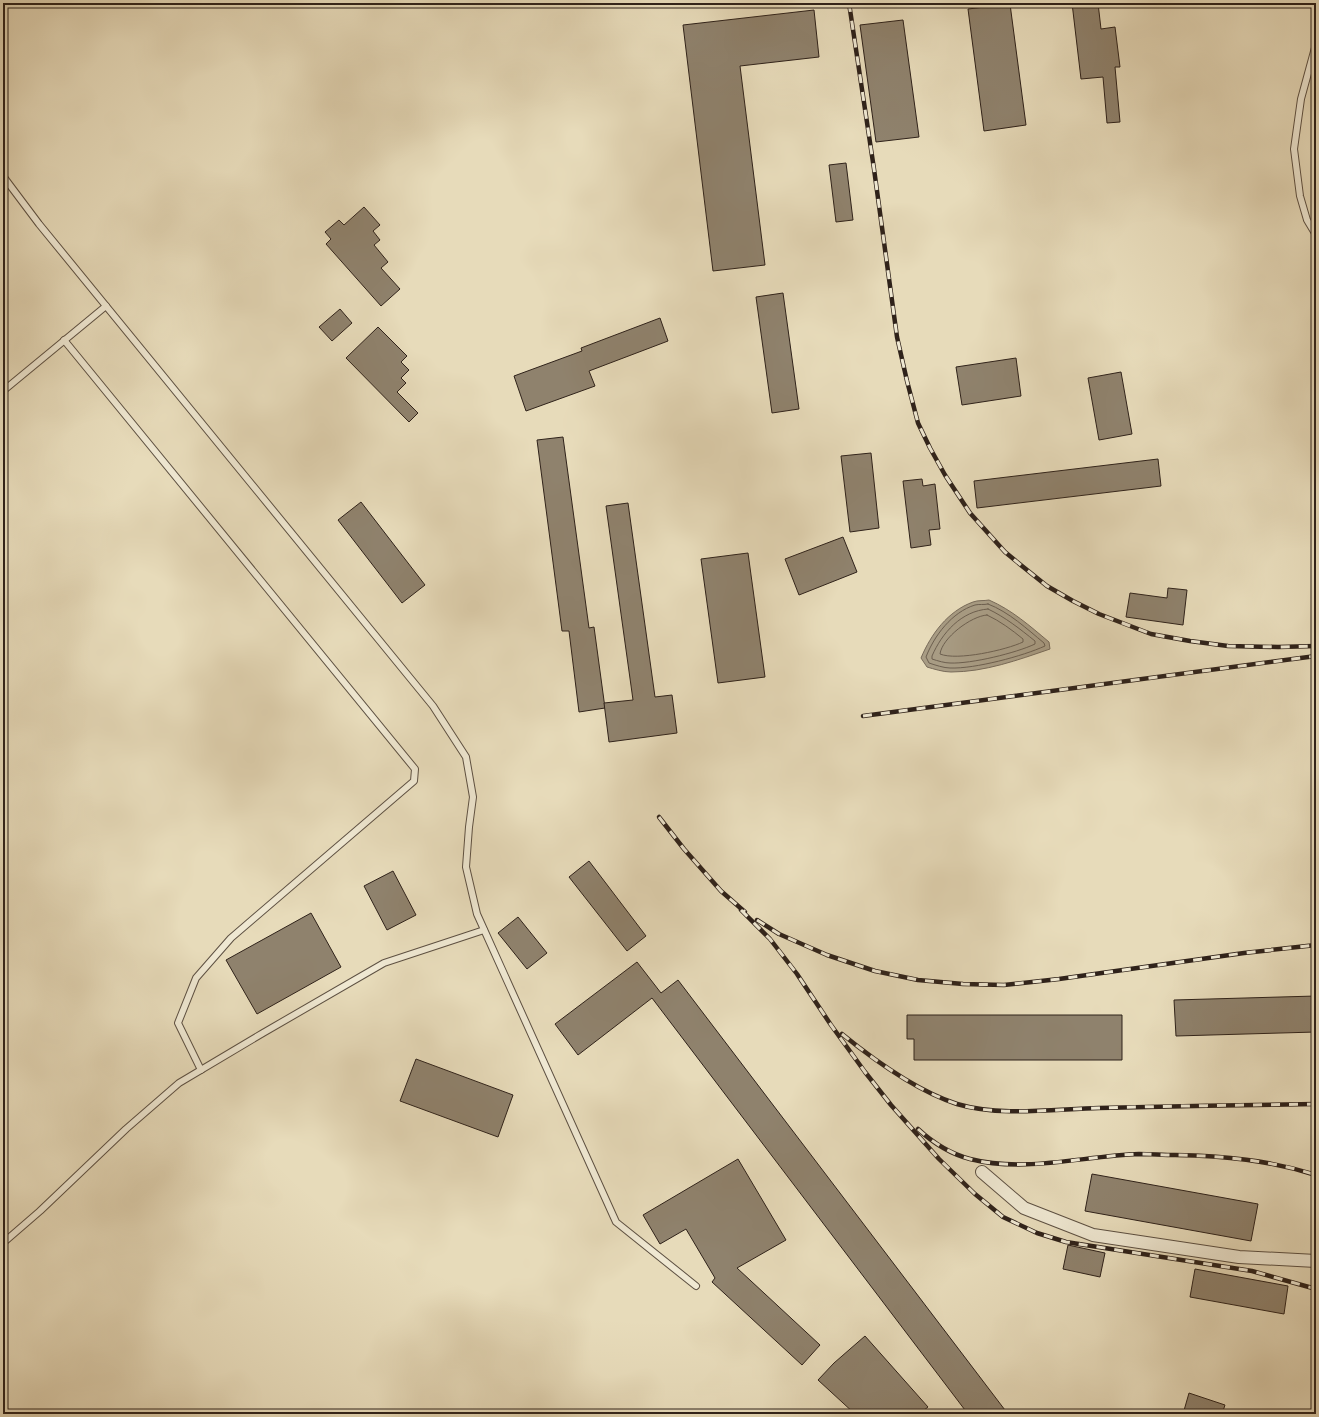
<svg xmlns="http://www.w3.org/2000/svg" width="1319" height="1417" viewBox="0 0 1319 1417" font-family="'Old Standard TT',serif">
	<rect width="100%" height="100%" fill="#e7dbba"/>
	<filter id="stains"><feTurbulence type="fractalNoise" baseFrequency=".005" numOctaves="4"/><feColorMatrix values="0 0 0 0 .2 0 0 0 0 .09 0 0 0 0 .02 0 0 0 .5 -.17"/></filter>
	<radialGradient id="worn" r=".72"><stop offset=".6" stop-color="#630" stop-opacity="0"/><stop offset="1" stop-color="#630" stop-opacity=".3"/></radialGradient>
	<path fill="#a89c84" stroke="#786b5a" d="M989,600C1012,610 1030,626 1049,642L1050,649C1018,660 985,672 951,672C943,672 934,669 927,667L921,658C931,634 948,611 973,602C978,600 984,601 989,600Z"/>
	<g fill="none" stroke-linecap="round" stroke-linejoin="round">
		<g stroke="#6c5f4f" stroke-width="1">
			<path d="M988,604C1009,612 1027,629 1044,643L1045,646C1023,656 975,669 950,668C944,668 935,665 929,663L926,657C934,636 952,612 975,605C979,604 984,605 988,604Z"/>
			<path d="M988,609C1005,617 1020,629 1035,641V644C1016,653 971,664 950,663C945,663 938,661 932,659V656C942,633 961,611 988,609Z"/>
			<path d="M987,615C1000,621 1012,630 1023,639V642C1006,650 957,661 940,654C942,638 971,616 987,615Z"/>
		</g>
	</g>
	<g fill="#8f826d" stroke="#2f221a">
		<path d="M1072,3H1098L1101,29L1115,27L1120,67H1115L1120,122L1107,123L1103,77L1081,79Z"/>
		<path d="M1010,4L1026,125L984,131L968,9Z"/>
		<path d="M814,10L819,57L740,66L765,265L713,271L683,25Z"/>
		<path d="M903,20L919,137L876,142L860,25Z"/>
		<path d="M846,163L853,220L836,222L829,165Z"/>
		<path d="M364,207L380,225L373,231L380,240L374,245L388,262L381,268L400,289L381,306L326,244L331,239L325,232L339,220L344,225Z"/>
		<path d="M783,293L799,409L772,413L756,297Z"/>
		<path d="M340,309L352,323L332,341L319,327Z"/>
		<path d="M660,318L668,341L589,371L595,386L526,411L514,376L582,351L581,348Z"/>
		<path d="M378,327L407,356L401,362L409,370L401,378L406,383L397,392L418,413L409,422L346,358Z"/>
		<path d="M1016,358L1021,396L962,405L956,367Z"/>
		<path d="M1121,372L1132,434L1099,440L1088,378Z"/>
		<path d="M563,437L589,628L594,627L605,708L579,712L569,631H562L537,440Z"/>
		<path d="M871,453L879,528L850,532L841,456Z"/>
		<path d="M1158,459L1161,486L977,508L974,481Z"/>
		<path d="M922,479L923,486L935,484L940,529L929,530L931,545L911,548L903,481Z"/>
		<path d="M361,502L425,585L402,603L338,520Z"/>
		<path d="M628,503L655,697L672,695L677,733L609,742L604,703L633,700L606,506Z"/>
		<path d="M843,537L857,572L799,595L785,559Z"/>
		<path d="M748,553L765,677L718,683L701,559Z"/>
		<path d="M1168,588L1187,590L1183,625L1126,617L1130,593L1167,598Z"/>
		<path d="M589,861L646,936L627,951L569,877Z"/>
		<path d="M393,871L416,915L387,930L364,886Z"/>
		<path d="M311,913L341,967L257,1014L226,960Z"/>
		<path d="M518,917L547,953L527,969L498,933Z"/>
		<path d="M637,962L661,993L678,980L1008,1414H968L652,998L578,1055L555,1024Z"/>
		<path d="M1316,996V1032L1176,1036L1174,1000Z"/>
		<path d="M907,1015H1122V1060H914V1039H907Z"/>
		<path d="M416,1059L513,1095L498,1137L400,1101Z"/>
		<path d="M738,1159L786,1240L737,1268L820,1345L802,1365L712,1282L715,1278L686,1229L660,1244L643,1215Z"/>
		<path d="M1092,1174L1258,1204L1251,1241L1085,1211Z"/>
		<path d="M1068,1245L1105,1253L1100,1277L1063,1269Z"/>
		<path d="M1195,1269L1288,1286L1284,1314L1190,1297Z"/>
		<path d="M865,1336L928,1407L919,1414H855L818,1380L834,1363Z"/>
		<path d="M1189,1393L1225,1405L1222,1414H1183Z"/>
	</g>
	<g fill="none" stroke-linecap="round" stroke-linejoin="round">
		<g stroke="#5d5042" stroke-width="8">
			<g id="service">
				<path d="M1316,44L1301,99L1294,149L1300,196L1307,220L1316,235"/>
				<path d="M3,176L39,224L433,706L466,757L473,797L469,827L466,867L477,914L616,1222L696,1286"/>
				<path d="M64,340L415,769L414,781L231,938L196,978L178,1023L201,1070"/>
				<path d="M3,391L106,306"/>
				<path d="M3,1243L40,1211L126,1129L179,1083L263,1033L384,963L484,930"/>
			</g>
		</g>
		<g stroke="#5d5042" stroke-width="14">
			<path id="minor" d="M982,1172L1024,1208L1093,1235L1239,1257L1316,1261"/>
		</g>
		<use href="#service" stroke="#efe8d2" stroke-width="6"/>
		<use href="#minor" stroke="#efe8d2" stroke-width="12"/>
		<g stroke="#2f221a" stroke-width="4.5">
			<g id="rail">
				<path d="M849,3L874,169L897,337L907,381L918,423L930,448L945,475L970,513L1005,552L1022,566L1047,586L1073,601L1099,614L1151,634L1190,641L1228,646L1278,647L1316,646"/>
				<path d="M863,716L1316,656"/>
				<path d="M659,817L684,849L721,891L745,912"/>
				<path d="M741,910L770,939L797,974L831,1025L865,1072L891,1105L939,1159L975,1194L1003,1217L1037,1233L1066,1242L1252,1271L1316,1289"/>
				<path d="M757,920L779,934L827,955L875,971L918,980L963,984L1004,985L1059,979L1244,953L1316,945"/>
				<path d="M842,1034C874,1060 917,1091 957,1104C1000,1117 1055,1109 1099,1108C1171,1106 1244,1105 1316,1104"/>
				<path d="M918,1129C932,1142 951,1154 970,1159C1025,1173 1083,1156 1139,1154C1151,1154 1163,1155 1175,1155C1224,1156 1269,1160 1316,1175"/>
			</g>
		</g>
		<use href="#rail" stroke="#efe8d2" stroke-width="3" stroke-dasharray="9" stroke-linecap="butt"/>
	</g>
	<rect width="1319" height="1417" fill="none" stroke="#e7dbba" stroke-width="16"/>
	<rect x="4" y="4" width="1311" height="1409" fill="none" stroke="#2f221a" stroke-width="2"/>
	<rect x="8" y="8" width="1303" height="1401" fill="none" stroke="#2f221a"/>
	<rect width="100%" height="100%" filter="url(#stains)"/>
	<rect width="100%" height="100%" fill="url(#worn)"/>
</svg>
